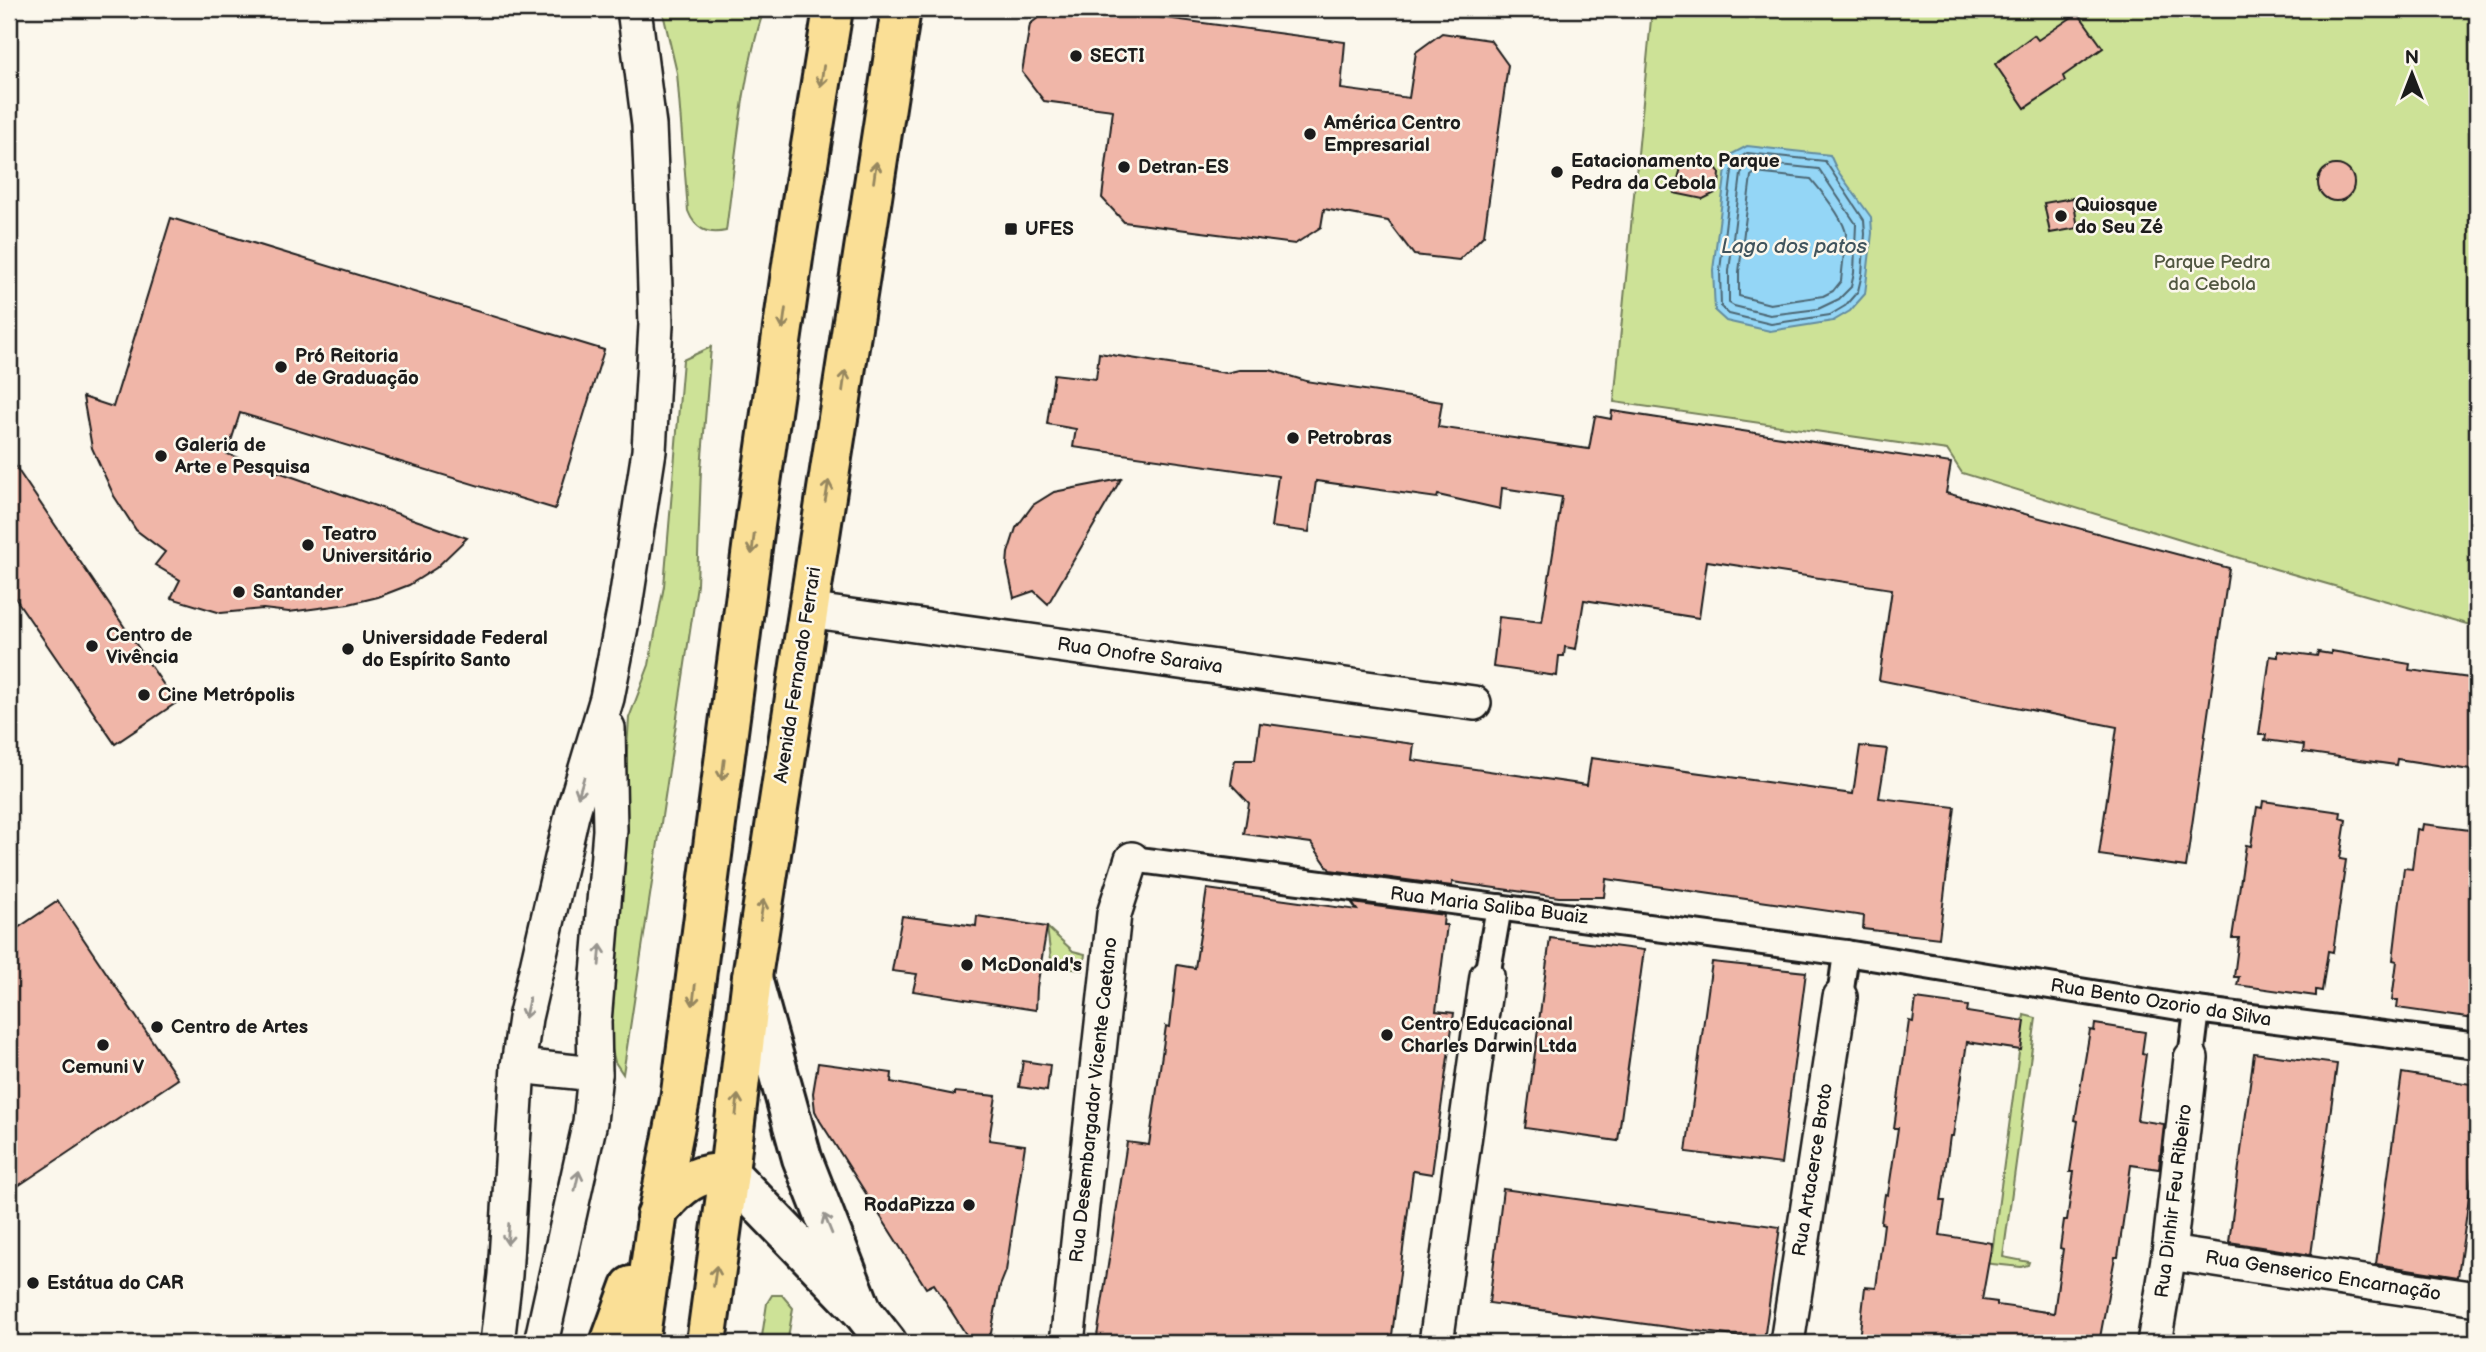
<svg xmlns="http://www.w3.org/2000/svg" width="2486" height="1352" viewBox="0 0 2486 1352" font-family="'Balsamiq Sans',sans-serif">
	<rect width="100%" height="100%" fill="#fbf7ec"/>
	<filter id="ink" filterUnits="userSpaceOnUse"><feTurbulence type="fractalNoise" baseFrequency=".0143" numOctaves="2"/><feDisplacementMap in="SourceGraphic" scale="14" xChannelSelector="R" yChannelSelector="G"/><feConvolveMatrix kernelMatrix="1 2 1 2 8 2 1 2 1" color-interpolation-filters="sRGB"/></filter>
	<g filter="url(#ink)">
		<g fill="#cde297" stroke="#747f5a" stroke-width="2">
			<path d="M662,9H764C741,80 736,157 726,231C707,235 695,229 688,211L677,73Z"/>
			<path d="M1652,9H2477V627L2275,569L1962,473L1947,450L1614,402Z"/>
			<path d="M711,347L701,469L697,585L623,1074L615,1062L609,1037L629,718L649,665L664,586L683,360Z"/>
			<path d="M1047,927L1073,951L1085,954L1083,970L1052,967Z"/>
			<path d="M2024,1015L2036,1018L2003,1257L2029,1262L2028,1265L2021,1267L1973,1262L1965,1251L1992,1253Z"/>
			<path d="M772,1295H782L793,1308L788,1338L781,1343H761L767,1303Z"/>
		</g>
		<path fill="#94d6f6" stroke="#648c9f" stroke-width="2" d="M1747,146L1830,155L1837,170L1871,217L1872,233L1865,294L1850,311L1833,321L1770,331L1726,321L1715,311L1713,270L1726,169L1732,154Z"/>
		<g fill="none" stroke-linecap="round" stroke-linejoin="round">
			<g stroke="#4c6673" stroke-width="2">
				<path d="M1747,153L1825,161L1864,220L1865,234L1862,274L1858,291L1845,306L1830,315L1771,324L1729,314L1721,307L1720,270L1732,171L1738,159Z"/>
				<path d="M1750,162L1819,169L1856,224L1854,273L1851,287L1839,299L1818,309L1770,315L1734,306L1729,303V271L1741,174L1745,165Z"/>
				<path d="M1755,173L1811,179C1821,191 1844,218 1846,234L1841,281L1833,291L1823,296L1770,304L1739,296V272L1751,176Z"/>
			</g>
		</g>
		<g fill="#f0b6a8" stroke="#1c1c1c" stroke-width="2">
			<path d="M1050,9H1098L1345,42L1341,89L1409,98L1416,52L1442,33L1490,40L1508,65L1484,235L1459,260L1414,255L1388,221L1324,209L1321,227L1295,244L1124,222L1102,198L1113,110L1044,101L1022,72L1030,24Z"/>
			<path d="M2078,13L2103,48L2063,76L2065,81L2025,108L1995,64L2034,35L2038,40Z"/>
			<path d="M1699,158L1711,161L1720,173L1719,185L1715,193L1703,199L1674,193L1681,168L1688,161Z"/>
			<circle cx="2336" cy="183" r="18"/>
			<path d="M2073,198L2078,228L2050,233L2044,203Z"/>
			<path d="M171,218L604,350L555,509L240,413L227,454L467,538L436,568L409,585L378,597L349,604L289,612L263,609L221,613L171,598L180,580L155,565L165,552L136,530L114,496L92,448L83,397L113,407Z"/>
			<path d="M1099,353L1226,373L1239,370H1270L1306,381L1442,402L1438,427L1589,449L1595,416L1611,419L1612,411L1951,463L1946,493L2229,568L2186,867L2099,855L2117,727L1879,680L1892,589L1707,561L1699,618L1584,600L1576,649L1565,647L1564,656H1559L1557,676L1493,667L1499,617L1542,622L1562,497L1502,488L1500,509L1438,495L1437,498L1316,481L1309,532L1271,527L1278,476L1073,447L1076,429L1047,424L1054,374L1096,379Z"/>
			<path d="M9,457L176,703L115,744L9,589Z"/>
			<path d="M1121,479L1048,604L1034,591L1014,598L1007,565L1008,553L1016,528L1033,505L1054,492Z"/>
			<path d="M2278,651L2317,656L2318,652L2331,654V651L2410,664L2409,670L2477,679V771L2397,759L2396,765L2303,752L2304,745L2265,740L2266,735H2259L2263,707L2270,656L2278,657Z"/>
			<path d="M1260,723L1414,744L1412,760L1587,785L1591,758L1853,794L1860,746L1887,749L1879,798L1955,807L1939,938L1863,929L1864,916L1606,879L1604,897H1559L1452,882V886L1330,870L1311,843L1244,834L1249,803L1231,784L1235,760H1255Z"/>
			<path d="M2263,801L2341,812L2340,818L2346,820L2340,859L2346,860L2333,952L2328,951L2322,991L2316,990V996L2237,985L2239,977H2234L2239,938H2232L2246,845L2251,846L2257,807L2262,808Z"/>
			<path d="M2423,824L2477,831V1003L2475,1019L2397,1008L2398,1000H2392L2397,961L2393,960L2404,868L2412,869L2417,829L2422,830Z"/>
			<path d="M1207,889L1357,910L1352,903L1444,915L1443,925H1447L1436,1011L1454,1013L1432,1174L1413,1171L1391,1343H1096L1127,1142L1149,1145L1166,1026L1170,1027L1177,965L1195,968Z"/>
			<path d="M58,901L178,1079L9,1192V934Z"/>
			<path d="M902,916L976,926L977,916L1047,927L1037,987L1036,1010L913,991L917,974L892,971Z"/>
			<path d="M1550,938L1644,950L1618,1141L1525,1128Z"/>
			<path d="M1712,962L1806,972L1781,1164L1686,1152Z"/>
			<path d="M1916,999L1968,1006L1967,1012L2025,1021L2021,1050L1967,1042L1953,1136H1950L1941,1201H1945L1940,1235L1992,1243L1982,1300L1997,1302V1305L2054,1313L2063,1249L2060,1248L2064,1220H2067L2074,1172H2070L2078,1121L2075,1120L2090,1030L2094,1031L2095,1024L2145,1032L2142,1053L2146,1054L2137,1120L2164,1124L2159,1169L2131,1165L2118,1257H2115L2099,1343H1889L1859,1340L1865,1287L1876,1288L1884,1224L1881,1223L1885,1194L1888,1195L1898,1128H1894L1909,1021L1913,1022Z"/>
			<path d="M2254,1053L2337,1064L2311,1255L2229,1242Z"/>
			<path d="M1023,1061L1050,1065L1047,1091L1019,1087Z"/>
			<path d="M818,1063L892,1073L891,1082L955,1095V1092L996,1096L989,1140L1025,1145L1006,1271L1000,1286L991,1333L986,1339L975,1341L967,1336L934,1284L926,1288L820,1121L815,1111L813,1093Z"/>
			<path d="M2402,1073L2477,1085V1139L2458,1277L2376,1264Z"/>
			<path d="M1503,1189L1780,1227L1764,1340L1489,1303Z"/>
		</g>
		<g fill="none" stroke-linecap="round" stroke-linejoin="round">
			<g stroke="#1c1c1c" stroke-width="30">
				<g id="pedestrian">
					<path d="M1132,859L1846,953L2197,1010L2477,1046"/>
					<path d="M1487,976L1499,907"/>
					<path d="M1840,997L1846,953"/>
					<path d="M2191,1058L2197,1010"/>
				</g>
			</g>
			<g stroke="#1c1c1c" stroke-width="38">
				<g id="minor">
					<path d="M807,610L1474,703"/>
					<path d="M518,1066L595,1074"/>
					<path d="M2169,1253L2477,1299"/>
					<path d="M497,1343L505,1275L518,1066L525,1018L572,815L607,698L625,606L649,451L656,325L653,221L649,125L634,9"/>
					<path d="M541,1343L590,1122L595,1074L594,1022L610,830L608,728"/>
					<path d="M1067,1343L1114,914L1132,859"/>
					<path d="M1436,1343L1487,976"/>
					<path d="M1787,1343L1840,997"/>
					<path d="M2154,1343L2169,1253L2191,1058"/>
				</g>
			</g>
			<g stroke="#1c1c1c" stroke-width="44">
				<g id="tertiary">
					<path d="M752,978L802,1158L862,1311"/>
					<path d="M729,1173L862,1311L887,1343"/>
				</g>
			</g>
			<g stroke="#1c1c1c" stroke-width="44">
				<g id="primary">
					<path d="M656,1216C659,1209 665,1204 670,1198C688,1179 703,1172 729,1173"/>
					<path d="M610,1343L631,1286"/>
					<path d="M639,1343L658,1212L680,1100L755,525L794,251L833,9"/>
					<path d="M706,1343L729,1173L752,977L901,9"/>
				</g>
			</g>
			<use href="#pedestrian" stroke="#fbf7ec" stroke-width="24"/>
			<use href="#minor" stroke="#fbf7ec" stroke-width="33"/>
			<use href="#tertiary" stroke="#fbf7ec" stroke-width="38"/>
			<use href="#primary" stroke="#fadf96" stroke-width="38"/>
		</g>
		<defs><path id="oneway-shaft" d="M-6 0H5M1.5-3L5.5 0L1.5 3" fill="none" stroke-width="1.6" stroke-linecap="round" stroke-linejoin="round" transform="scale(1.75)"/></defs>
		<g stroke="#96875f">
			<use href="#oneway-shaft" transform="translate(822 76) rotate(99)"/>
			<use href="#oneway-shaft" transform="translate(875 172) rotate(-82)"/>
			<use href="#oneway-shaft" transform="translate(784 319) rotate(98)"/>
			<use href="#oneway-shaft" transform="translate(844 381) rotate(-82)"/>
			<use href="#oneway-shaft" transform="translate(827 491) rotate(-80)"/>
			<use href="#oneway-shaft" transform="translate(753 544) rotate(97)"/>
			<use href="#oneway-shaft" transform="translate(723 770) rotate(97)"/>
			<use href="#oneway-shaft" transform="translate(762 910) rotate(-81)"/>
			<use href="#oneway-shaft" transform="translate(694 995) rotate(97)"/>
			<use href="#oneway-shaft" transform="translate(737 1105) rotate(-84)"/>
			<use href="#oneway-shaft" transform="translate(715 1276) rotate(-82)"/>
		</g>
		<g stroke="#97948e">
			<use href="#oneway-shaft" transform="translate(581 787) rotate(107)"/>
			<use href="#oneway-shaft" transform="translate(600 955) rotate(-85)"/>
			<use href="#oneway-shaft" transform="translate(527 1008) rotate(103)"/>
			<use href="#oneway-shaft" transform="translate(577 1181) rotate(-78)"/>
			<use href="#oneway-shaft" transform="translate(828 1224) rotate(-112)"/>
			<use href="#oneway-shaft" transform="translate(508 1234) rotate(94)"/>
		</g>
	</g>
	<g fill="#1c1c1c" stroke="#fbf7ec" stroke-width="2.5">
		<circle cx="1076" cy="56" r="7"/>
		<circle cx="1310" cy="134" r="7"/>
		<circle cx="1124" cy="167" r="7"/>
		<circle cx="1557" cy="172" r="7"/>
		<circle cx="2061" cy="216" r="7"/>
		<rect x="1004" y="222" width="14" height="14" rx="3.5"/>
		<circle cx="281" cy="367" r="7"/>
		<circle cx="1293" cy="438" r="7"/>
		<circle cx="161" cy="456" r="7"/>
		<circle cx="308" cy="545" r="7"/>
		<circle cx="239" cy="592" r="7"/>
		<circle cx="92" cy="646" r="7"/>
		<circle cx="348" cy="649" r="7"/>
		<circle cx="144" cy="695" r="7"/>
		<circle cx="967" cy="965" r="7"/>
		<circle cx="157" cy="1027" r="7"/>
		<circle cx="1387" cy="1035" r="7"/>
		<circle cx="103" cy="1045" r="7"/>
		<circle cx="969" cy="1205" r="7"/>
		<circle cx="33" cy="1283" r="7"/>
	</g>
	<g text-anchor="middle" dominant-baseline="central" stroke-width="5" stroke-linejoin="round" paint-order="stroke">
		<g font-size="19" font-weight="bold" fill="#1c1c1c" stroke="#fbf7ec" text-anchor="start">
			<text x="1090" y="56">SECTI</text>
			<text x="1324" y="123">América Centro<tspan x="1324" dy="22">Empresarial</tspan></text>
			<text x="1571" y="161">Eatacionamento Parque<tspan x="1571" dy="22">Pedra da Cebola</tspan></text>
			<text x="1138" y="167">Detran-ES</text>
			<text x="2075" y="205">Quiosque<tspan x="2075" dy="22">do Seu Zé</tspan></text>
			<text x="1025" y="229">UFES</text>
			<text x="295" y="356">Pró Reitoria<tspan x="295" dy="22">de Graduação</tspan></text>
			<text x="1307" y="438">Petrobras</text>
			<text x="175" y="445">Galeria de<tspan x="175" dy="22">Arte e Pesquisa</tspan></text>
			<text x="322" y="534">Teatro<tspan x="322" dy="22">Universitário</tspan></text>
			<text x="253" y="592">Santander</text>
			<text x="106" y="635">Centro de<tspan x="106" dy="22">Vivência</tspan></text>
			<text x="362" y="638">Universidade Federal<tspan x="362" dy="22">do Espírito Santo</tspan></text>
			<text x="158" y="695">Cine Metrópolis</text>
			<text x="981" y="965">McDonald's</text>
			<text x="1401" y="1024">Centro Educacional<tspan x="1401" dy="22">Charles Darwin Ltda</tspan></text>
			<text x="171" y="1027">Centro de Artes</text>
			<text x="103" y="1067" text-anchor="middle">Cemuni V</text>
			<text x="955" y="1205" text-anchor="end">RodaPizza</text>
			<text x="47" y="1283">Estátua do CAR</text>
		</g>
		<g font-size="19" fill="#515741" stroke="#fbf7ec">
			<text x="2212" y="262">Parque Pedra<tspan x="2212" dy="22">da Cebola</tspan></text>
		</g>
		<g font-size="19" fill="#1c1c1c" stroke="#fbf7ec">
			<text transform="translate(1140 656) rotate(8)">Rua Onofre Saraiva</text>
			<text transform="translate(798 675) rotate(-81)">Avenida Fernando Ferrari</text>
			<text transform="translate(1489 906) rotate(7)">Rua Maria Saliba Buaiz</text>
			<text transform="translate(2161 1003) rotate(9)">Rua Bento Ozorio da Silva</text>
			<text transform="translate(1094 1100) rotate(-84)">Rua Desembargador Vicente Caetano</text>
			<text transform="translate(1813 1170) rotate(-81)">Rua Artacerce Broto</text>
			<text transform="translate(2174 1201) rotate(-83)">Rua Dinhir Feu Ribeiro</text>
			<text transform="translate(2323 1276) rotate(9)">Rua Genserico Encarnação</text>
		</g>
		<g font-size="21" font-style="italic" fill="#40545d" stroke="#fbf7ec">
			<text x="1794" y="246">Lago dos patos</text>
		</g>
	</g>
	<rect width="2486" height="1352" fill="none" stroke="#fbf7ec" stroke-width="35"/>
	<rect x="18" y="18" width="2451" height="1317" fill="none" stroke="#1c1c1c" stroke-width="2.5" filter="url(#ink)"/>
	<g transform="translate(2412 74)" stroke="#fbf7ec" stroke-width="5" paint-order="stroke">
	<path d="M0-5L12 26L0 18L-12 26Z" fill="#1c1c1c"/>
	<text y="-10" font-size="19" font-weight="bold" text-anchor="middle" fill="#1c1c1c">N</text>
	</g>
</svg>
